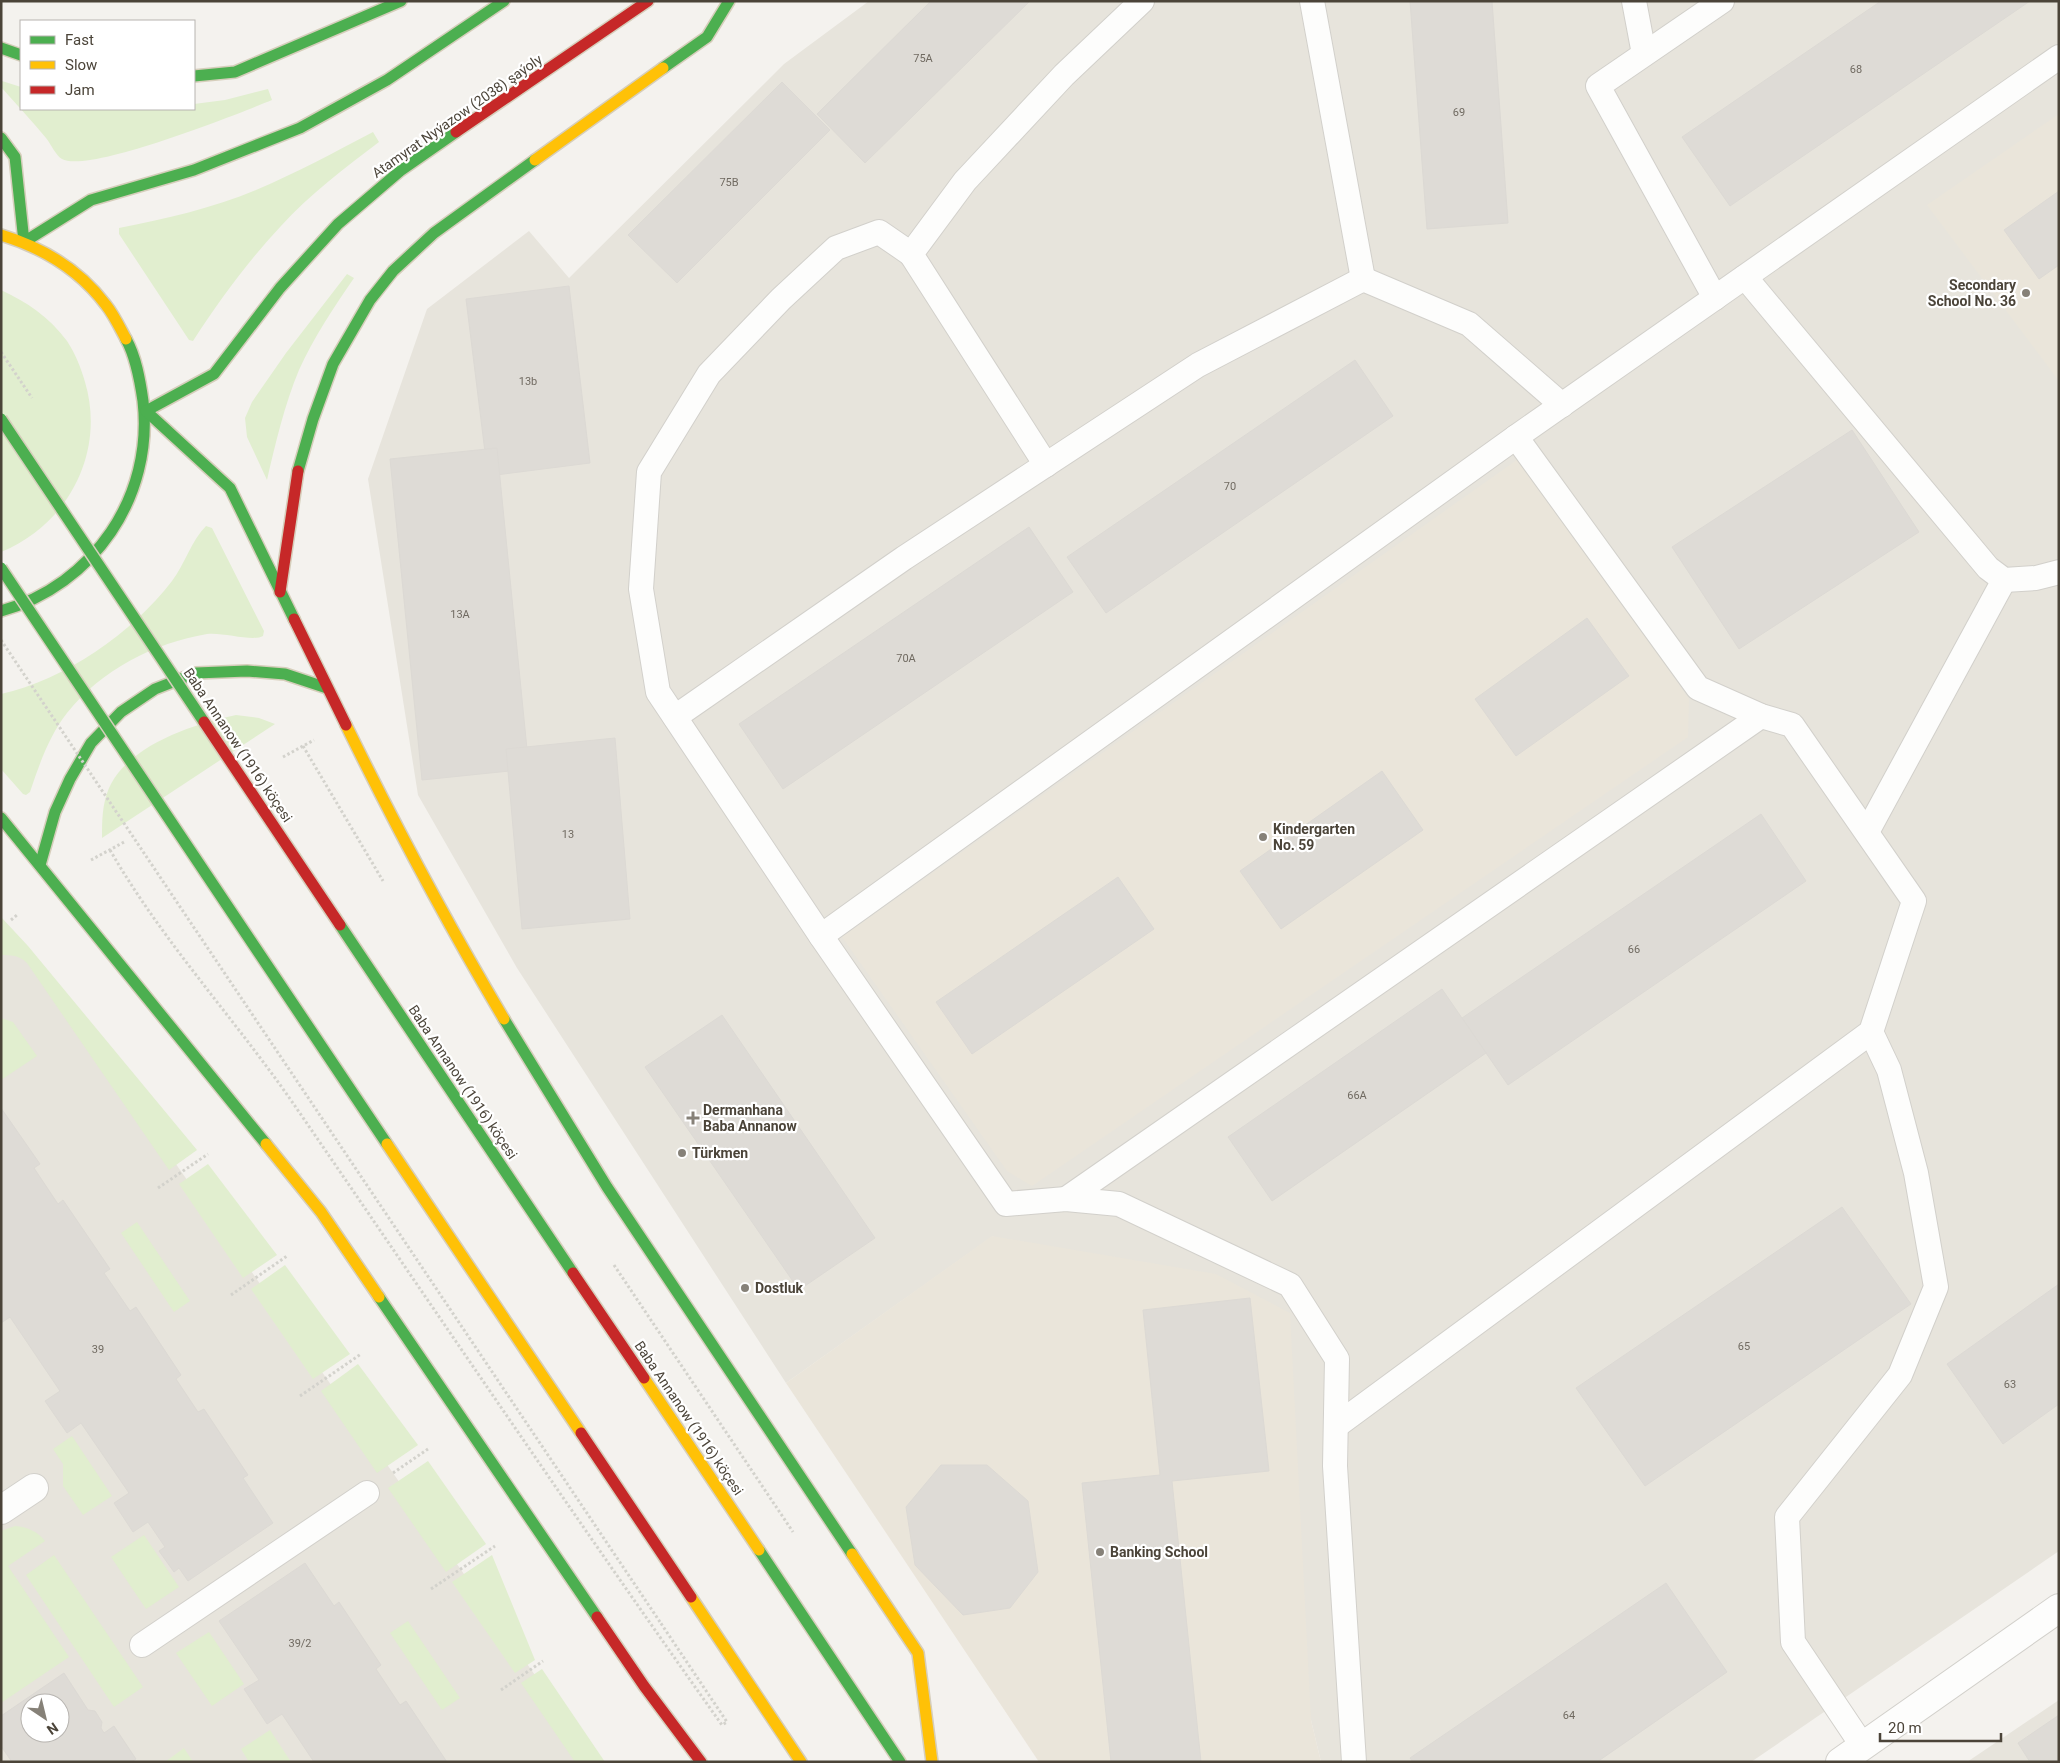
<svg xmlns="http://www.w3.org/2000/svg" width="2060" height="1763" viewBox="0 0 2060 1763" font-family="Roboto,sans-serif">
	<rect width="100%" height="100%" fill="#f4f2ee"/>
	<g fill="#e7e4dc" fill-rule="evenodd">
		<path d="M869,1H2059V1551L1751,1762H1321L1311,1720L993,1236L786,1383L517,968L418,795L368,479L427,309L529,231L569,278L784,64Z"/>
		<path d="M22,945L596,1762H1V946ZM30,1703H60V1733H30Z"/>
		<path d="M2059,1700V1762H1967Z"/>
	</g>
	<g fill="#eae5da">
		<path d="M2059,114V381L1927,205Z"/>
		<path d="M1521,457L1689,699L1688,737L1032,1186L1007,1171L842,937Z"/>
		<path d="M992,1236L1216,1274L1290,1313L1311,1720L1321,1762H1039L786,1383Z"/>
	</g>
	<g fill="#e1eecf">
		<path d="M2,81L21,87V109H194V104L225,100L268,89L272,100C240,113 88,174 62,159C56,156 51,144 46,138C32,121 16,104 1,87Z"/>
		<path d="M373,132L379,142C345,168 310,194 281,226C248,261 219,301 193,341L189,340L119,234V228C165,219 213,208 256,190C296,173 335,152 373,132Z"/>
		<path d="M347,274L354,278C334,307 314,337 299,370C285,403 275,445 267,480L247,437L245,418L252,402L286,353Z"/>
		<path d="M1,290C27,302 49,317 67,341C75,353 81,368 85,382C106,452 68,525 1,552Z"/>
		<path d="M206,526L212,528L264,631L263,636C253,642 223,632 207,634C154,643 101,670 67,713C49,736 39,765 30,792L26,795L23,794L1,769V694C65,680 132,633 172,581C185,564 191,541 206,526Z"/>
		<path d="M236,715L259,718L275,724L102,838C102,820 102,805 109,788C128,745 194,724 236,715Z"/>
		<path d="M1,917L28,946L197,1150L169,1170L27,963C19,955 11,955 1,955Z"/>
		<path d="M1,1018L13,1022L37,1056L1,1080Z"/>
		<path d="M208,1164L277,1255L243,1278L179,1184Z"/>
		<path d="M137,1222L190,1301L174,1312L121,1233Z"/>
		<path d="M285,1265L350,1354L313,1379L251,1289Z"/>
		<path d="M358,1364L418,1445L377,1473L321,1391Z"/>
		<path d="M72,1436L112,1496L83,1515L63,1486V1464L53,1449Z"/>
		<path d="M428,1461L486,1544L446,1572L388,1488Z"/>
		<path d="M15,1526C27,1527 37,1531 45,1541L8,1566L69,1657L1,1703V1531Z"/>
		<path d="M144,1535L179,1587L146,1609L111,1557Z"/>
		<path d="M54,1555L143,1687L114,1707L26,1575Z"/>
		<path d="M492,1555L535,1660L515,1673L452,1582Z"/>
		<path d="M408,1621L460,1698L442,1710L390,1633Z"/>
		<path d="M209,1632L244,1684L212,1706L176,1653Z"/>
		<path d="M542,1669L605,1762H575L521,1683Z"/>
		<path d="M270,1730L291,1762H249L241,1749Z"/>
		<path d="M184,1748L193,1762H165Z"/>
	</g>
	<g fill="#dedbd6" stroke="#dcd9d4" fill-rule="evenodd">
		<path d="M931,1H1030L865,163L817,114Z"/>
		<path d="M1410,1H1492L1508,223L1427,229Z"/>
		<path d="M1881,1H2030L1730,206L1682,137Z"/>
		<path d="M782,82L830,130L677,283L628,235Z"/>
		<path d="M2059,191V265L2039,279L2004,230Z"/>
		<path d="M569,286L590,463L488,476L466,299Z"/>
		<path d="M1355,360L1393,416L1106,613L1067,557Z"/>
		<path d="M1852,430L1919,532L1739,649L1672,547Z"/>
		<path d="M497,448L529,769L422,780L390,459Z"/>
		<path d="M1029,527L1073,592L783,789L739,724Z"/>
		<path d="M1587,618L1629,676L1516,756L1475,699Z"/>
		<path d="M615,738L630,919L522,929L506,749Z"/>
		<path d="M1382,771L1423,830L1281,929L1240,871Z"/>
		<path d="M1761,814L1806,881L1508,1085L1462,1018Z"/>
		<path d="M1118,877L1154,929L972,1054L936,1002Z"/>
		<path d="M1442,989L1486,1053L1272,1201L1228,1137Z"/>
		<path d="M722,1015L875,1238L799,1290L645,1067Z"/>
		<path d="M1,1108L40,1164L34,1168L58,1204L63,1200L110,1269L104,1273L130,1311L136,1307L181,1375L176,1379L198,1412L204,1409L248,1475L243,1478L273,1523L188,1581L179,1568L174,1572L159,1551L165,1547L148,1522L133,1532L114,1503L129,1493L81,1423L67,1433L45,1401L60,1391L10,1317L1,1323Z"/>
		<path d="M1842,1207L1911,1304L1645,1486L1576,1388Z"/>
		<path d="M2059,1284V1404L2003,1444L1947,1364Z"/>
		<path d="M1250,1298L1269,1471L1172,1481L1201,1762H1111L1082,1483L1160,1475L1143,1310Z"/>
		<path d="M941,1465H987L1028,1501L1038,1572L1010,1608L963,1615L915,1565L906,1507Z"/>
		<path d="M305,1563L334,1606L339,1602L381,1665L376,1669L400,1705L406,1701L447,1762H314L282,1714L267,1724L244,1689L259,1680L219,1621Z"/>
		<path d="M1666,1583L1727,1672L1597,1762H1413L1410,1758Z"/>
		<path d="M64,1673L88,1710L95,1711L102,1722L101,1728L104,1733L114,1726L136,1759L131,1762H12L1,1746V1716ZM30,1703H60V1733H30Z"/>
		<path d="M2059,1715V1762H2030L2018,1743Z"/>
	</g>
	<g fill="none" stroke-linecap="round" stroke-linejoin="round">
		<g stroke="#d2d0cb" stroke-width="26">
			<g id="lane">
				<path d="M1312,1L1363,279"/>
				<path d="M1634,1L1644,54"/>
				<path d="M911,254L879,232L836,248L781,299L709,374L649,472L641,589L658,692L821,936L1006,1204L1066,1199L1119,1204L1290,1285L1337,1359L1335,1466L1354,1762"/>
				<path d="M1745,277L1988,568L2004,580L2036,578L2059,572"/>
				<path d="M1715,298L1598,86L1722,1"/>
				<path d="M1046,465L911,254L965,181L1064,75L1142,1"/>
				<path d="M675,717L904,558L1198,365L1363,279L1469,324L1562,405"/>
				<path d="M1867,832L2004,580"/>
				<path d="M821,936L1516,437L2059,57"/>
				<path d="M1066,1199L1761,716"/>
				<path d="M1336,1426L1871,1032L1914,901L1792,725L1761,716L1698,688L1516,437"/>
				<path d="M142,1645L367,1493"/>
				<path d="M1862,1745L1793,1642L1787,1517L1900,1375L1936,1287L1916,1173L1889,1070L1871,1032"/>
			</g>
		</g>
		<g stroke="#d2d0cb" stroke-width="30">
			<g id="street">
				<path d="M1,1510L34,1488"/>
				<path d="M1840,1762L2059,1608"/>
			</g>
		</g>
		<g stroke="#d6cebb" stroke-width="14">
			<g id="fast">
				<path d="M1,48L21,55"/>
				<path d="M663,68L707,37L729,1"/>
				<path d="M194,76L235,72L401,1"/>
				<path d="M1,138L15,157L24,242L91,200L194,170L300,128L387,80L504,1"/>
				<path d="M298,471L313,419L333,364L370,300L393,271L434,233L535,160"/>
				<path d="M1,611C94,585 154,496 143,401C140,380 136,357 126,339"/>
				<path d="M294,619L230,488L146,411L214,374L280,288L338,224L400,171L456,132"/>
				<path d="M1,818L266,1144"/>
				<path d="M40,865L55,812L70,779L91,743L121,712L155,689L196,673L247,671L285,674L327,688"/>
				<path d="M504,1019L607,1187L852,1554"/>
				<path d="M379,1297L597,1617"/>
				<path d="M759,1550L900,1762"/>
			</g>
		</g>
		<g stroke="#d6cebb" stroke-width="14">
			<g id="slow">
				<path d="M535,160L663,68"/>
				<path d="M1,235C44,248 79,269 106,305C114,315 120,328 126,339"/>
				<path d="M346,725C395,825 447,923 504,1019"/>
				<path d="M266,1144L321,1212L379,1297"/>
				<path d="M852,1554L918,1653L932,1762"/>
				<path d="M691,1597L801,1762"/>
			</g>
		</g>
		<g stroke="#d6cebb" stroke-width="14">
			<g id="jam">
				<path d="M456,132L648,1"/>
				<path d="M280,592L298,471"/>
				<path d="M294,619L346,725"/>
				<path d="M597,1617L644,1686L701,1762"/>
			</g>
		</g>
		<g stroke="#d3d2cc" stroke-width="3" stroke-dasharray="2.5 2.5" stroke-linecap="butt">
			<path d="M303,746L383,881"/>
			<path d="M283,757L314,740"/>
			<path d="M110,850C163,942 235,1019 295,1106C437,1313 577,1521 722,1725L727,1722L660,1622"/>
			<path d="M91,860L126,841"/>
			<path d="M11,920L17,915"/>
			<path d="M158,1188L208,1154"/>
			<path d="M231,1295L287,1256"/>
			<path d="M300,1396L361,1354"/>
			<path d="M393,1473L428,1449"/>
			<path d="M431,1589L495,1546"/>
			<path d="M501,1690L543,1661"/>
		</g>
		<use href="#lane" stroke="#fdfdfc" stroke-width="24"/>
		<use href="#street" stroke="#fdfdfc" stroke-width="28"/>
		<use href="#fast" stroke="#4caf50" stroke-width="11"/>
		<use href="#slow" stroke="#ffc107" stroke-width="11"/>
		<use href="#jam" stroke="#c62828" stroke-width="11"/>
		<g stroke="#d6cebb" stroke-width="14" stroke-linecap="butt">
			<g id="fast-bridge">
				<path d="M1,419L204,722"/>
				<path d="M1,568L387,1144"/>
				<path d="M340,925L573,1273"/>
			</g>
		</g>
		<g stroke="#d6cebb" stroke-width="14" stroke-linecap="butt">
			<g id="slow-bridge">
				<path d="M387,1144L581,1433"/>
				<path d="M644,1378L759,1550"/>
			</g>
		</g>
		<g stroke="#d6cebb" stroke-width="14" stroke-linecap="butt">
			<g id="jam-bridge">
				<path d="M204,722L340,925"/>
				<path d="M573,1273L644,1378"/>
				<path d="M581,1433L691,1597"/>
			</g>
		</g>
		<g stroke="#d3d2cc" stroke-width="3" stroke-dasharray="2.5 2.5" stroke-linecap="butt">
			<path d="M1,352L32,398"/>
			<path d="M1,640L660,1622"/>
			<path d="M614,1265L793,1532"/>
		</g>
		<use href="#fast-bridge" stroke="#4caf50" stroke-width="11"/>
		<use href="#slow-bridge" stroke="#ffc107" stroke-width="11"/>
		<use href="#jam-bridge" stroke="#c62828" stroke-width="11"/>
	</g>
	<g fill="#868178" stroke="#fff" stroke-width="2">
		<circle cx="2026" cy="293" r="5"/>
		<circle cx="1263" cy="837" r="5"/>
		<path d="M690.5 1110.5h5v5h5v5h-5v5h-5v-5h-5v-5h5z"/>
		<circle cx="682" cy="1153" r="5"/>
		<circle cx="745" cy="1288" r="5"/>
		<circle cx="1100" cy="1552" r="5"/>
	</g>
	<g text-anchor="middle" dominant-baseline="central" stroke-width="4.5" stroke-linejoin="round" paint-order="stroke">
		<g font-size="11" fill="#706a61">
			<text x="923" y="58">75A</text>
			<text x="1856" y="69">68</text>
			<text x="1459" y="112">69</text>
			<text x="729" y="182">75B</text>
			<text x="528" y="381">13b</text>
			<text x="1230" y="486">70</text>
			<text x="460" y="614">13A</text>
			<text x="906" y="658">70A</text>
			<text x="568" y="834">13</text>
			<text x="1634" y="949">66</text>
			<text x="1357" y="1095">66A</text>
			<text x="1744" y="1346">65</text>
			<text x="98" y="1349">39</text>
			<text x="2010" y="1384">63</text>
			<text x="300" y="1643">39/2</text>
			<text x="1569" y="1715">64</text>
		</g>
		<g font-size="14" fill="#4b4439" stroke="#fff">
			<text transform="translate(457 116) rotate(-35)">Atamyrat Nyýazow (2038) şaýoly</text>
			<text transform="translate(238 745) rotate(56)">Baba Annanow (1916) köçesi</text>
			<text transform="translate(463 1082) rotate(56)">Baba Annanow (1916) köçesi</text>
			<text transform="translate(689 1418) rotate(56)">Baba Annanow (1916) köçesi</text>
		</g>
		<g font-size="14" font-weight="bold" fill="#4b4439" stroke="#fff" text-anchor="start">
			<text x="2016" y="285" text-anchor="end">Secondary<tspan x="2016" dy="16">School No. 36</tspan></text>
			<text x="1273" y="829">Kindergarten<tspan x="1273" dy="16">No. 59</tspan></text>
			<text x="703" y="1110">Dermanhana<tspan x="703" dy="16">Baba Annanow</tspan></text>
			<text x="692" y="1153">Türkmen</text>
			<text x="755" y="1288">Dostluk</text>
			<text x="1110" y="1552">Banking School</text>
		</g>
	</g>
	<rect width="2060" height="1763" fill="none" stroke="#4b4439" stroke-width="5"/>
	<rect x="20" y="20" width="175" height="90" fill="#ffffff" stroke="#b7b4b0"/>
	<rect x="30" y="36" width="25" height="8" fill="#4caf50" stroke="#b7b4b0"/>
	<text x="65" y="45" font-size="15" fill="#4b4439">Fast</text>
	<rect x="30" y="61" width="25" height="8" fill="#ffc107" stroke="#b7b4b0"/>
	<text x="65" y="70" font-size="15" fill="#4b4439">Slow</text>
	<rect x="30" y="86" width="25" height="8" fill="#c62828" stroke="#b7b4b0"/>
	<text x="65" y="95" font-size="15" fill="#4b4439">Jam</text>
	<g transform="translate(45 1718) rotate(145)"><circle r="24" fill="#ffffff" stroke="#b7b4b0"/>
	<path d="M0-4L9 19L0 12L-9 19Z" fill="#868178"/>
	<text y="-8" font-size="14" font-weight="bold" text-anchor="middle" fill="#4b4439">N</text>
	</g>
	<path d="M1880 1733v8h121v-8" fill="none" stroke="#4b4439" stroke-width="2.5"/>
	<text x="1888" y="1733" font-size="15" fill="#4b4439" stroke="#ffffff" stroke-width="4" paint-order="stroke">20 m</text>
</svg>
